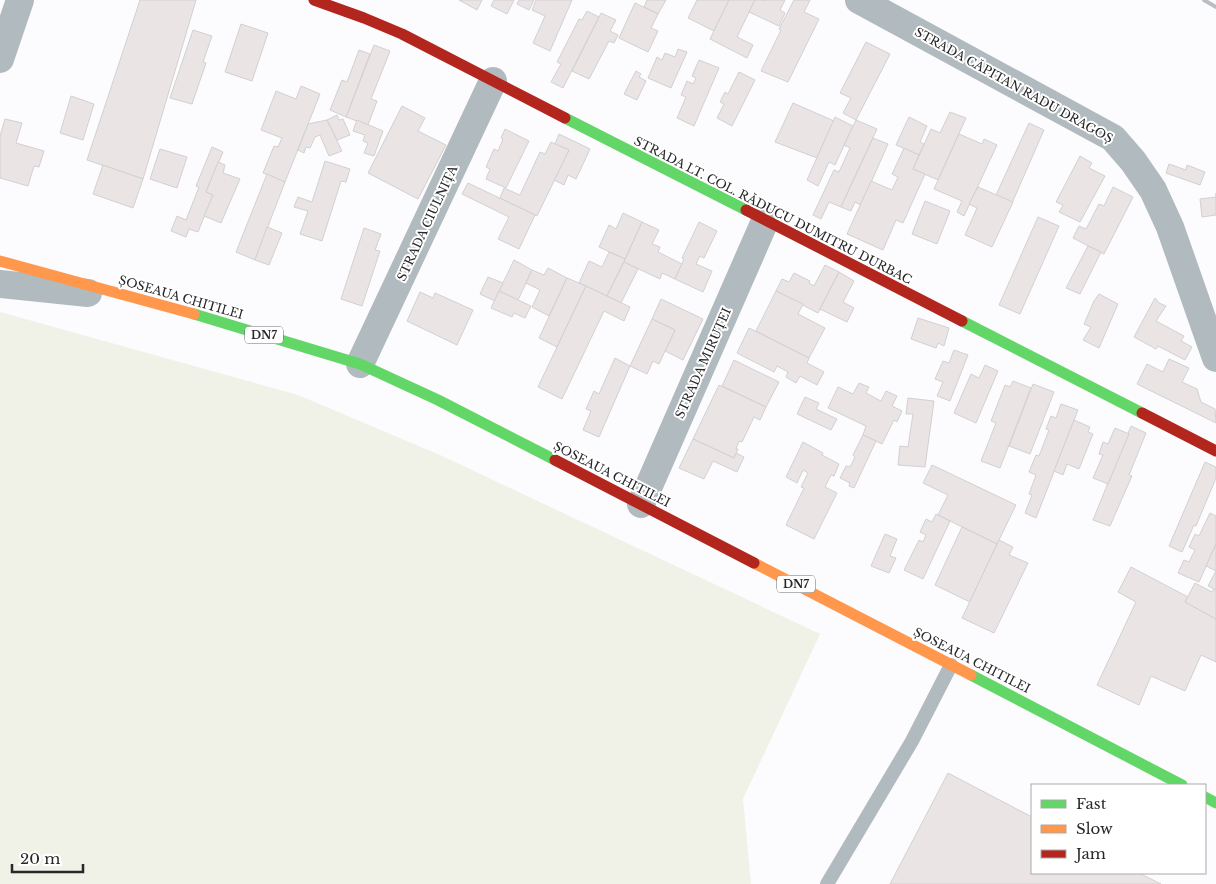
<svg xmlns="http://www.w3.org/2000/svg" width="1216" height="884" viewBox="0 0 1216 884" font-family="'Libre Baskerville',serif">
	<rect width="100%" height="100%" fill="#fcfbfe"/>
	<path fill="#f0f1e7" d="M0,312L298,395L440,455L820,634L743,799L751,884H0Z"/>
	<g fill="#ebe4e4" stroke="#d2d0d1">
		<path d="M140,0H196L143,179L87,160Z"/>
		<path d="M459,0H482L477,10Z"/>
		<path d="M494,0H514L507,14L491,6Z"/>
		<path d="M519,0H534L529,10L517,4Z"/>
		<path d="M536,0H572L550,51L533,43L545,16L532,10Z"/>
		<path d="M647,0H666L658,14L644,7Z"/>
		<path d="M697,0H729L714,31L688,18Z"/>
		<path d="M729,0H755L737,37L753,45L747,58L710,39Z"/>
		<path d="M755,0H762L765,1L766,0H785L780,10L785,13L779,26L749,12Z"/>
		<path d="M794,0H810L804,12L819,19L788,82L761,71L781,30L779,29Z"/>
		<path d="M635,3L658,14L651,28L658,31L648,52L619,38Z"/>
		<path d="M587,11L599,17L563,88L551,82L561,64L557,62L579,19L582,20Z"/>
		<path d="M601,13L616,20L610,31L618,35L614,43L609,41L589,79L572,71Z"/>
		<path d="M241,24L268,33L252,81L225,72Z"/>
		<path d="M193,30L212,36L203,62L206,63L192,104L170,98Z"/>
		<path d="M866,42L890,54L856,120L843,113L851,98L840,93Z"/>
		<path d="M374,45L390,51L371,99L377,101L368,125L346,117Z"/>
		<path d="M678,49L687,52L671,88L648,78L657,57L662,60L665,53L675,57Z"/>
		<path d="M359,50L370,54L346,117L330,110L342,80L347,82Z"/>
		<path d="M699,60L719,68L694,126L677,118L686,97L681,95L687,81L693,84L696,78L692,76Z"/>
		<path d="M636,71L641,74L639,77L646,81L637,100L624,94Z"/>
		<path d="M739,72L755,80L732,126L717,118L724,104L720,102L725,92L728,94Z"/>
		<path d="M301,86L320,94L285,182L263,173L274,146L278,147L282,138L261,130L276,91L296,99Z"/>
		<path d="M71,96L94,104L83,140L60,133Z"/>
		<path d="M793,103L834,121L817,158L775,142Z"/>
		<path d="M402,106L425,118L418,131L446,145L418,199L368,173Z"/>
		<path d="M950,112L966,118L938,180L913,169L931,129L940,133Z"/>
		<path d="M337,115L339,120L343,119L350,135L337,140L327,120Z"/>
		<path d="M835,117L853,126L835,165L829,162L818,186L807,180Z"/>
		<path d="M909,117L927,126L920,142L924,144L919,155L896,145Z"/>
		<path d="M5,119L22,123L16,143L44,151L39,167L34,166L28,186L0,178V136Z"/>
		<path d="M327,120L342,151L329,156L320,135L315,137L310,148L306,147L304,153L298,150L308,124Z"/>
		<path d="M357,120L383,131L374,156L364,153L368,143L363,141L365,135L353,131Z"/>
		<path d="M856,120L877,129L841,207L829,202L821,219L813,215L834,170L839,172L850,148L844,145Z"/>
		<path d="M1029,123L1044,130L1012,203L996,195Z"/>
		<path d="M505,129L529,141L506,188L486,179L490,169L486,167L494,149L498,151L503,139L501,138Z"/>
		<path d="M559,134L590,149L576,179L568,175L564,185L554,180L569,150L555,144Z"/>
		<path d="M959,134L982,144L984,139L997,145L964,216L957,212L962,201L934,189Z"/>
		<path d="M873,138L888,144L861,205L855,202L851,211L841,207Z"/>
		<path d="M551,142L569,150L537,216L500,198L504,188L520,195L540,152L545,154Z"/>
		<path d="M212,147L223,152L206,192L213,195L198,232L189,229L186,237L171,231L177,216L186,220L199,187L196,186Z"/>
		<path d="M904,148L919,155L913,169L925,174L903,223L896,220L883,250L847,234L871,181L892,190L898,177L892,174Z"/>
		<path d="M160,149L187,157L177,188L150,179Z"/>
		<path d="M1080,156L1092,163L1089,168L1105,176L1080,222L1059,212L1063,205L1056,202Z"/>
		<path d="M325,161L350,169L346,182L341,181L322,241L300,234L308,211L294,207L298,197L312,202Z"/>
		<path d="M218,162L225,165L223,173L240,179L221,223L204,216L213,195L206,192Z"/>
		<path d="M1169,164L1186,170L1187,165L1205,172L1200,185L1166,173Z"/>
		<path d="M103,165L143,179L133,208L93,194Z"/>
		<path d="M267,174L285,182L255,260L236,252Z"/>
		<path d="M468,183L535,215L519,249L498,239L509,217L462,194Z"/>
		<path d="M978,187L1013,202L992,247L965,235L977,208L969,204Z"/>
		<path d="M1113,187L1133,197L1104,254L1073,238L1079,226L1086,229L1099,204L1104,206Z"/>
		<path d="M1216,193V215L1202,217L1200,199L1216,197Z"/>
		<path d="M925,201L950,211L937,244L912,234Z"/>
		<path d="M623,213L642,222L625,259L599,247L609,225L616,229Z"/>
		<path d="M1038,217L1059,226L1020,314L999,305Z"/>
		<path d="M642,222L659,230L652,244L660,247L658,252L682,264L675,279L662,273L660,279L624,262Z"/>
		<path d="M699,222L717,231L704,258L700,256L696,264L712,271L703,292L675,279L684,259L682,258Z"/>
		<path d="M267,227L282,233L269,265L255,260Z"/>
		<path d="M364,228L381,234L375,250L380,251L362,306L341,299Z"/>
		<path d="M1088,246L1101,252L1080,294L1066,288Z"/>
		<path d="M609,252L625,259L607,296L579,283L589,261L602,267Z"/>
		<path d="M514,260L532,270L518,300L499,291Z"/>
		<path d="M624,262L638,269L621,303L607,296Z"/>
		<path d="M825,265L839,272L818,313L776,291L782,279L789,282L794,273L810,281L809,283L814,286Z"/>
		<path d="M548,268L567,278L549,316L532,307L540,290L526,283L532,270L544,275Z"/>
		<path d="M839,272L854,281L843,302L854,308L847,322L820,309Z"/>
		<path d="M488,277L503,283L495,301L480,294Z"/>
		<path d="M567,278L586,286L557,347L539,338Z"/>
		<path d="M586,286L630,307L624,321L604,311L562,399L538,387Z"/>
		<path d="M499,291L531,306L525,318L514,313L512,317L491,308Z"/>
		<path d="M776,291L803,304L798,314L825,328L809,358L756,331Z"/>
		<path d="M420,292L433,298L435,293L473,310L457,345L407,321Z"/>
		<path d="M1099,294L1118,304L1099,348L1083,340L1091,327L1084,324L1094,301Z"/>
		<path d="M1155,298L1159,303L1166,306L1156,321L1184,336L1181,341L1192,347L1185,360L1158,346L1156,349L1134,337Z"/>
		<path d="M661,299L703,319L683,360L665,351L675,330L652,319Z"/>
		<path d="M918,318L949,328L944,346L938,343L936,348L911,339Z"/>
		<path d="M652,319L675,330L659,364L653,361L647,374L630,366Z"/>
		<path d="M749,328L809,358L807,363L824,372L817,385L800,376L796,383L786,377L788,372L777,366L774,372L737,353Z"/>
		<path d="M954,350L968,355L950,401L937,396L943,382L935,379L943,361L949,363Z"/>
		<path d="M615,358L630,366L599,437L583,430L591,411L586,409L594,391L599,394Z"/>
		<path d="M1169,359L1189,368L1182,382L1197,389L1201,402L1215,409L1216,423L1137,384L1147,364L1163,372Z"/>
		<path d="M734,360L779,382L766,407L722,386Z"/>
		<path d="M985,365L998,371L976,423L954,413L971,374L979,378Z"/>
		<path d="M1013,381L1031,388L1000,468L981,461L996,423L991,421L1005,385L1010,387Z"/>
		<path d="M859,383L869,387L866,393L881,401L886,391L897,396L892,406L902,411L897,422L894,420L882,444L863,435L866,426L828,408L838,387L853,394Z"/>
		<path d="M1033,384L1054,392L1030,454L1009,446Z"/>
		<path d="M719,385L766,407L760,420L754,417L742,442L739,441L736,449H738L734,458L693,439Z"/>
		<path d="M805,397L819,403L816,409L837,419L831,430L797,414Z"/>
		<path d="M908,398L934,401L925,467L898,465L900,446L908,447L913,414H906Z"/>
		<path d="M1061,404L1078,410L1036,518L1025,513L1032,495L1029,494L1036,475L1029,472L1036,455L1039,456L1049,430L1046,429L1051,416L1056,418Z"/>
		<path d="M1074,420L1090,427L1088,432L1093,434L1079,469L1067,464L1063,475L1054,471Z"/>
		<path d="M1131,426L1146,433L1129,475L1132,476L1110,526L1093,520Z"/>
		<path d="M1115,428L1129,434L1108,484L1093,478L1103,455L1099,454L1103,442L1108,444Z"/>
		<path d="M863,435L876,441L854,488L849,486L850,483L840,478L846,466L850,467L855,457L853,455Z"/>
		<path d="M693,439L734,458L736,453L744,457L737,472L713,461L704,479L679,468Z"/>
		<path d="M803,442L823,453L822,455L839,464L834,476L831,475L825,487L837,493L814,539L786,525L804,488L801,487L808,473L803,470L797,483L786,477Z"/>
		<path d="M1205,462L1216,467V478L1196,526L1194,525L1182,552L1169,546Z"/>
		<path d="M932,465L1016,505L997,544L938,515L948,495L923,483Z"/>
		<path d="M1210,513L1216,516V544L1199,582L1178,573L1184,560L1189,562L1195,550L1189,547L1195,534L1199,536Z"/>
		<path d="M936,514L950,521L923,579L904,570L919,540L923,542L926,535L920,532L926,519L932,522Z"/>
		<path d="M962,527L997,544L970,602L935,585Z"/>
		<path d="M885,534L897,539L890,556L896,558L889,573L871,566Z"/>
		<path d="M999,540L1013,547L1009,555L1028,563L994,633L962,618Z"/>
		<path d="M1216,544V571L1206,566Z"/>
		<path d="M1131,567L1188,597L1185,602L1216,619V662L1201,655L1185,691L1151,676L1139,705L1097,685L1136,602L1118,592Z"/>
		<path d="M1216,571V590L1208,586Z"/>
		<path d="M1195,583L1212,592L1214,589L1216,590V619L1185,602Z"/>
		<path d="M948,773L1032,817V873H1139L1161,884H890Z"/>
	</g>
	<g fill="none" stroke-linecap="round" stroke-linejoin="round">
		<path stroke="#b1babf" stroke-width="14" d="M827,884L912,741L951,665"/>
		<g stroke="#b1babf" stroke-width="28">
			<path d="M859,0L1113,138L1133,161L1153,190L1170,227L1216,358"/>
			<path d="M0,59L20,0"/>
			<path d="M0,284L88,293"/>
			<path d="M360,364L493,81"/>
			<path d="M641,504L765,221"/>
		</g>
		<g stroke="#63d668" stroke-width="11">
			<path d="M565,118L746,210"/>
			<path d="M194,314L360,364L438,400L555,460"/>
			<path d="M962,321L1142,413"/>
			<path d="M971,675L1182,785"/>
			<path d="M1205,797L1216,803"/>
		</g>
		<g stroke="#ff974d" stroke-width="11">
			<path d="M0,261L194,314"/>
			<path d="M754,563L971,675"/>
		</g>
		<g stroke="#b3261e" stroke-width="11">
			<path d="M314,0L364,18L402,34L565,118"/>
			<path d="M746,210L962,321"/>
			<path d="M1142,413L1216,451"/>
			<path d="M555,460L754,563"/>
		</g>
		<path stroke="#babec2" stroke-width="4" d="M1204,0L1216,7"/>
	</g>
	<g text-anchor="middle" dominant-baseline="central" stroke-width="4" stroke-linejoin="round" paint-order="stroke">
		<g fill="#fff" stroke="#686869" stroke-width="1">
			<rect x="245" y="326.5" width="38" height="17" rx="4"/>
			<rect x="777" y="575.5" width="38" height="17" rx="4"/>
		</g>
		<g font-size="11" font-weight="bold" fill="#282729">
			<text x="264" y="335">DN7</text>
			<text x="796" y="584">DN7</text>
		</g>
		<g font-size="12" fill="#282729" stroke="#fff">
			<text transform="translate(1014 85) rotate(29)">STRADA CĂPITAN RADU DRAGOȘ</text>
			<text transform="translate(773 210) rotate(27)">STRADA LT. COL. RĂDUCU DUMITRU DURBAC</text>
			<text transform="translate(427 223) rotate(-65)">STRADA CIULNIȚA</text>
			<text transform="translate(181 297) rotate(16)">ȘOSEAUA CHITILEI</text>
			<text transform="translate(703 363) rotate(-66)">STRADA MIRUȚEI</text>
			<text transform="translate(612 474) rotate(27)">ȘOSEAUA CHITILEI</text>
			<text transform="translate(972 660) rotate(27)">ȘOSEAUA CHITILEI</text>
		</g>
	</g>
	<rect x="1031" y="784" width="175" height="90" fill="#ffffff" stroke="#a9a9a9"/>
	<rect x="1041" y="800" width="25" height="8" fill="#63d668" stroke="#a9a9a9"/>
	<text x="1076" y="809" font-size="15" fill="#282729">Fast</text>
	<rect x="1041" y="825" width="25" height="8" fill="#ff974d" stroke="#a9a9a9"/>
	<text x="1076" y="834" font-size="15" fill="#282729">Slow</text>
	<rect x="1041" y="850" width="25" height="8" fill="#b3261e" stroke="#a9a9a9"/>
	<text x="1076" y="859" font-size="15" fill="#282729">Jam</text>
	<path d="M12 864v8h71v-8" fill="none" stroke="#282729" stroke-width="2.5"/>
	<text x="20" y="864" font-size="15" fill="#282729" stroke="#ffffff" stroke-width="4" paint-order="stroke">20 m</text>
</svg>
